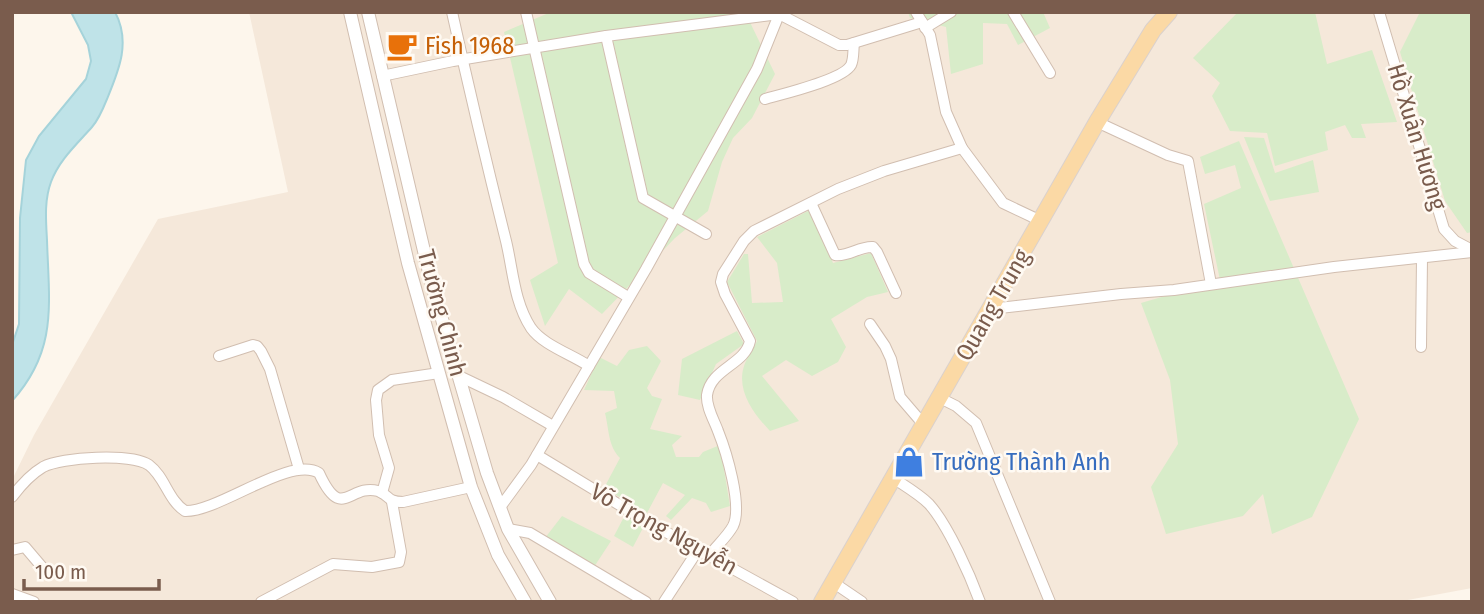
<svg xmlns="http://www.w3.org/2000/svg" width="1484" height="614" viewBox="0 0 1484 614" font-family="'Fira Sans Condensed',sans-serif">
	<rect width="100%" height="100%" fill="#fdf6ec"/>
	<path fill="#f5e8da" d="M249,12H1472V588L1397,602H12V480L34,435L158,219L288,192Z"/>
	<g fill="#d8ecc9">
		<path d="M551,12H745L775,74L752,118L733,138L722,162L708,211L675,238L602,314L569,289L545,326L530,280L558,263L504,32Z"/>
		<path d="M908,12H1043L1050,28L1018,45L1007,24L983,23V64L951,74L946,27L910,18Z"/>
		<path d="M1238,12H1315L1327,64L1372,50L1397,122L1361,124L1366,138H1352L1345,125L1325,132L1328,150L1275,166L1267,133L1230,131L1212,96L1220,83L1193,58Z"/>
		<path d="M1420,12H1472V232L1467,233L1445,201L1400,52Z"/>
		<path d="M1244,137L1264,138L1275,173L1313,160L1319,192L1270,201Z"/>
		<path d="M1239,141L1359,419L1312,517L1272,534L1263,494L1243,516L1166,534L1151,487L1178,444L1170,380L1141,303L1220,280L1204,204L1241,188L1235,165L1205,174L1200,157Z"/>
		<path d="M810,210L833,263L871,253L888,292L867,297L831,319L846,347L838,362L812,376L786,360L762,376L799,421L770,431C754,414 736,391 744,366C747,357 753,349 757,341L727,282L744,254H748L752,303L783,302L777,263L757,237Z"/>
		<path d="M737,331L744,344L716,364L700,400L678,395L682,359Z"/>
		<path d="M647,346L661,361L647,388L652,396L662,399L650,429L682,436L672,445L676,457H699L703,452L720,445L730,506L711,512L706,503L692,498L671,520L666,516L685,495L663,483L647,513L604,488L620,458C608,446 609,429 605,413L617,408L614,391L584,390L599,357L617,366L629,350Z"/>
		<path d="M625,515L644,526L633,547L614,536Z"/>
		<path d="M562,516L611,541L594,567L545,538Z"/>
	</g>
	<path fill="#bfe3e8" stroke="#a5d3da" stroke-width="2" d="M71,12H115C131,42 119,70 107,99C103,109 99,119 92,127C77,144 59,160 51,182C44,201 46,221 47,240C49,304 58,350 12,401V345L19,324L20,218L26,160L39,136L86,79L91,61L88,45Z"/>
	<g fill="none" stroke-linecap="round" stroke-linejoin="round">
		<g stroke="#d1beb0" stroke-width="12">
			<g id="minor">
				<path d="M452,12C469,89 487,165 506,241C513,270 514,302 531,328C543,345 571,354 589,366"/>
				<path d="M526,12L584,264L589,273L628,297"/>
				<path d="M916,12L930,35L946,112L962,148L1003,203L1041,221"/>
				<path d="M1013,12L1050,73"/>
				<path d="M1379,12L1444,229L1455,241L1472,250"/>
				<path d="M925,28L951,12"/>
				<path d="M606,36L643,198L706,234"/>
				<path d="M382,76L453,61L606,36L779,14L839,45H847L922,22"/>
				<path d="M765,99C782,94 843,80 851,65C854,59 853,50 854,43"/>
				<path d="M1097,122L1168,155L1188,161L1211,284"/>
				<path d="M811,203L835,255C849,257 859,246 873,247L877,252L896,293"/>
				<path d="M991,309L1121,294L1174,290L1334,267L1472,252"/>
				<path d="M870,324L885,346L891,359L900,397L924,425"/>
				<path d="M1421,347L1422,258"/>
				<path d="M219,356L253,345L257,346L261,351L270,369L299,469"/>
				<path d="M459,376L503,397L553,426"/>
				<path d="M940,398L956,406L976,423L1050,602"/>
				<path d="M537,455L646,521L793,602"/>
				<path d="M893,478C905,486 919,494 929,504C948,525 970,575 980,602"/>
				<path d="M382,493L389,468L379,435L376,400L378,390L392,380L439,373"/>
				<path d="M12,497C21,485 31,474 43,467C62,457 131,453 149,465C165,477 168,500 185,511C219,512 290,455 319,473C342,523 349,483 378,491C390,495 386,502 403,502L471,487"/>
				<path d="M501,506L531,465L646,269L757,69L780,12"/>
				<path d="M508,529L530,533L646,602"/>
				<path d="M12,550L25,547L42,567"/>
				<path d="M709,556C716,546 727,537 733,526C743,506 726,451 718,431C714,420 706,407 707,395C711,368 745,365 750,341L725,294L721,282L723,274L744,241L754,231L838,189L884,171L962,148"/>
				<path d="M834,583L862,602"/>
				<path d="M12,594L34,602"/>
				<path d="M261,602L333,564L372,567L399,562L401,552L392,502"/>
				<path d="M664,602L698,550"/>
			</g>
		</g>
		<g stroke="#d1beb0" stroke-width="14">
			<g id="tertiary">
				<path d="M350,12L408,263L471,487L498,555L525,602"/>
				<path d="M368,12L432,285L487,473L508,529L550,602"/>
			</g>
		</g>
		<g stroke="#dad1cd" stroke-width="18">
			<path id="primary" d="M822,602L1097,122L1153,30L1169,12"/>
		</g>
		<use href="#minor" stroke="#fff" stroke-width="10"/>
		<use href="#tertiary" stroke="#fff" stroke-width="12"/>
		<use href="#primary" stroke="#fbd9a5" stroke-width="16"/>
	</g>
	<defs>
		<g id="cafe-bare" transform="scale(2.415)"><path d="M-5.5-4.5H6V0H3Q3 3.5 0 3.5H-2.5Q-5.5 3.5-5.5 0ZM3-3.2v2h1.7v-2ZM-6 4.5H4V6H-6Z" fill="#e8710a" stroke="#fffaf3" stroke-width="2.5" paint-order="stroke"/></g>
		<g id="shop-bare" transform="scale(2.415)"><path d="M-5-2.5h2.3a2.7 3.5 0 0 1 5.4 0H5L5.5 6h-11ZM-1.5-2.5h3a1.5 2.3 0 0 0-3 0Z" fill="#3f7fe0" stroke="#fffaf3" stroke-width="2.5" paint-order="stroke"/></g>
	</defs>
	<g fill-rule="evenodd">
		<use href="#cafe-bare" x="402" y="46"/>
		<use href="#shop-bare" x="909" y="462"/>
	</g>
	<g text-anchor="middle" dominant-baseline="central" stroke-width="5" stroke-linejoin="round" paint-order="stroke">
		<g font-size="24" fill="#c56008" stroke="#fffaf3" text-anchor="start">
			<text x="425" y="46">Fish 1968</text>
		</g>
		<g font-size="24" fill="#7a5c4d" stroke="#fffaf3">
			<text transform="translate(1417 137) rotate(73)">Hồ Xuân Hương</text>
			<text transform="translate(993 305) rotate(-60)">Quang Trung</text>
			<text transform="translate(442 313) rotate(75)">Trường Chinh</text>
			<text transform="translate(664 529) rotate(29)">Võ Trọng Nguyễn</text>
		</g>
		<g font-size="24" fill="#366cbe" stroke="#fffaf3" text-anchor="start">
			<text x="932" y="462">Trường Thành Anh</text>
		</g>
	</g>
	<rect width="1484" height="614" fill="none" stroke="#7a5c4d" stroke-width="28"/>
	<path d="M24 579v10h135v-10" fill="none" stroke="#7a5c4d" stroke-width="3.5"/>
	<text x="35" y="579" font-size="21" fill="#7a5c4d" stroke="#fffaf3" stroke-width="5" paint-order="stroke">100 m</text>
</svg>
